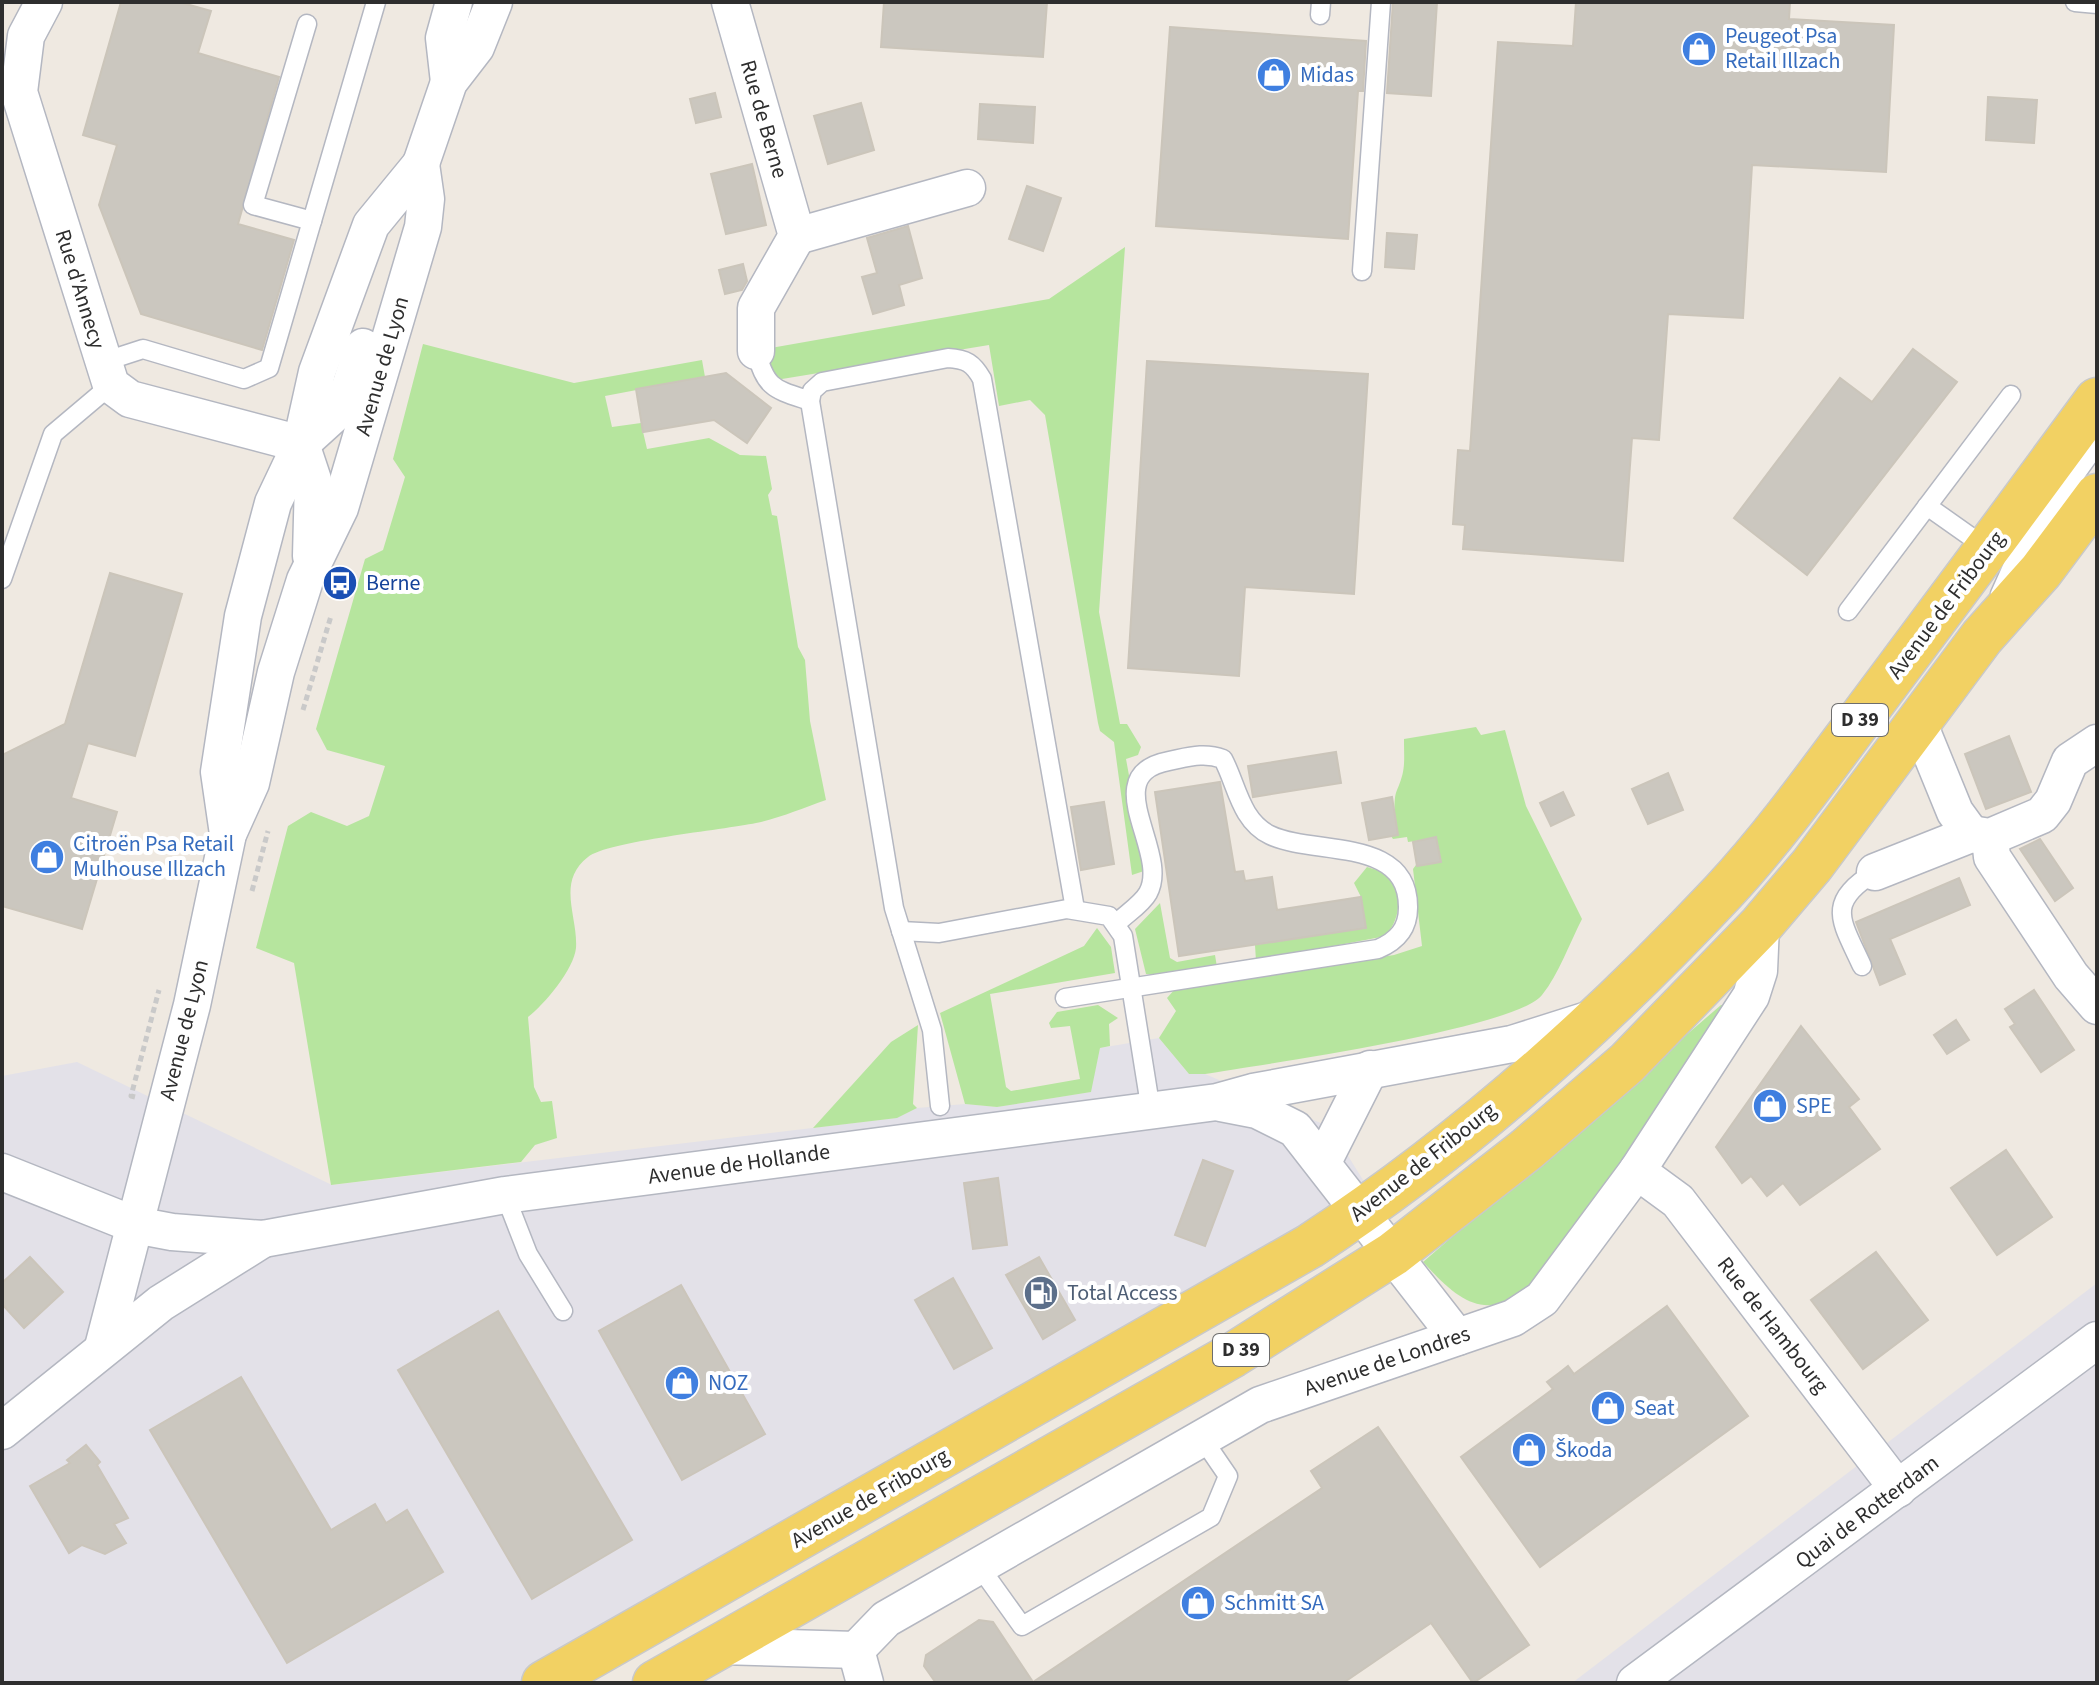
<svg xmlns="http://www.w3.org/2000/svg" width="2099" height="1685" viewBox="0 0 2099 1685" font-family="'Source Sans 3',sans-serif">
	<rect width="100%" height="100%" fill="#efe9e1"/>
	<g fill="#e3e1e8">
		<path d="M1159,1038L1189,1074H1205L1330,1127L1388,1220L585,1683H2V1076L77,1062L332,1185L896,1118L917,1108L965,1104L997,1107L1090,1092L1100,1048Z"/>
		<path d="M2097,1283V1683H1572Z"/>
	</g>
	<g fill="#b6e59e">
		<path d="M1125,247L1099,612L1120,724H1127L1141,747L1138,755L1126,759L1145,863L1144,871L1132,875L1114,742L1100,731L1098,723L1045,415L1030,400L999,406L989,345L782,379L773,378L765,349L1049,299Z"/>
		<path d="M423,344L574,383L702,360L705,377L605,396L612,427L641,423L647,449L709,438L740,455L766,456L772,489L768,495L772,515L777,516L798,647L805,660L810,721L826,800C803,808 780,818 756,823C723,830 608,841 588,857C556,882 578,916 576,948C574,969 544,1005 528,1017L534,1087L541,1102L552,1101L557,1138L535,1145L521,1162L331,1185L294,963L256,948L288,826L311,812L347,826L369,816L385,766L327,750L316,729L365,559L383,550L405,477L393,459Z"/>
		<path d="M1476,727L1481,735L1505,730L1526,806L1582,919C1570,942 1559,974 1542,995C1515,1029 1260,1065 1205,1074H1189L1159,1038L1176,1011L1167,998L1175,989L1394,955L1422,946L1413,869L1436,838L1408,842L1407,837L1393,839L1391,836C1397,821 1392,801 1397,790C1406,769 1404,763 1404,739Z"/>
		<path d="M1367,867L1387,873C1402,895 1402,915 1386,936L1256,961L1255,945L1365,928L1361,897L1354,883Z"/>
		<path d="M1160,903L1170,958L1177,962L1215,955L1217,967L1160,976L1146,974L1135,929Z"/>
		<path d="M1097,928L1111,947L1115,973L990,994L1006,1087L1011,1091L1080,1079L1070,1026L1051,1028L1049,1023L1057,1012L1098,1005L1118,1018L1109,1024L1110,1046L1100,1048L1091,1092L997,1107L965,1104L940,1013L1084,946Z"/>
		<path d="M1721,1005L1730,1007L1534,1285C1485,1324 1459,1301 1423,1262Z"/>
		<path d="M918,1025L913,1104L917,1108L897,1118L813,1128L891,1042Z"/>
	</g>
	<g fill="#cbc7bf" stroke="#cbc5ba" stroke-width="2">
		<path d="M121,2H179L211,11L198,53L279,77L238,224L294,240L262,350L141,314L99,205L117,145L83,135Z"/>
		<path d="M884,2H1047L1043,57L881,47Z"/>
		<path d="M1393,2H1437L1431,96L1387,93Z"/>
		<path d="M1576,2H1790L1789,19L1894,25L1886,172L1752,165L1743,318L1668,314L1659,440L1632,438L1623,561L1463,549L1465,525L1453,524L1458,450L1470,451L1498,42L1573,46Z"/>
		<path d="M1170,27L1366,41L1363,91H1358L1348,239L1156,226Z"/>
		<path d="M715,93L721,117L696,123L690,99Z"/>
		<path d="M1988,97L2037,100L2034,143L1986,140Z"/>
		<path d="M861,103L874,150L828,164L814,116Z"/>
		<path d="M980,104L1035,107L1033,143L978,139Z"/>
		<path d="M752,164L766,225L726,234L711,174Z"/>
		<path d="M1027,186L1061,198L1043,251L1009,239Z"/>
		<path d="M908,226L922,278L899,285L904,305L873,314L862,277L877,273L867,238Z"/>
		<path d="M1387,233L1417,235L1414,269L1385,267Z"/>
		<path d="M743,264L747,281L742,290L725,294L719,270Z"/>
		<path d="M1913,349L1957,382L1807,575L1734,518L1840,378L1872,402Z"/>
		<path d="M1147,361L1368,374L1354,594L1245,587L1239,676L1128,668Z"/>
		<path d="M726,373L771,408L747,443L714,420L643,432L636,389Z"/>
		<path d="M110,573L182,594L135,756L88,743L71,798L117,812L82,929L2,906V755L65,724Z"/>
		<path d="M2009,736L2031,792L1986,809L1965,754Z"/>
		<path d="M1336,752L1341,783L1253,797L1248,766Z"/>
		<path d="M1668,773L1683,810L1648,824L1632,789Z"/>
		<path d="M1220,782L1235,872L1243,871L1245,881L1272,877L1277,910L1361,897L1366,928L1179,956L1155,792Z"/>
		<path d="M1563,792L1574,815L1551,826L1540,803Z"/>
		<path d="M1392,797L1398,835L1369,840L1362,803Z"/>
		<path d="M1104,802L1114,864L1081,870L1071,807Z"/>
		<path d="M1436,837L1441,862L1417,866L1413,842Z"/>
		<path d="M2040,839L2073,888L2055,901L2020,849Z"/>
		<path d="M1959,878L1970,905L1890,939L1905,974L1880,985L1856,922Z"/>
		<path d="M2034,990L2074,1050L2041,1072L2010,1027L2015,1024L2005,1009Z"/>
		<path d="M1956,1020L1969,1040L1947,1054L1934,1035Z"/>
		<path d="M1801,1026L1859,1099L1849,1107L1880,1149L1800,1205L1783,1183L1767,1196L1751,1176L1742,1183L1716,1147Z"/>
		<path d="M2006,1150L2052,1217L1997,1255L1951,1188Z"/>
		<path d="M1203,1160L1233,1171L1205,1246L1175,1235Z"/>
		<path d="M998,1178L1007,1245L973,1249L964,1183Z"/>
		<path d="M1876,1252L1928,1320L1863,1369L1811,1300Z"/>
		<path d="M30,1257L63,1292L24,1328L2,1304V1283Z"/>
		<path d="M1039,1257L1075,1320L1043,1339L1006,1275Z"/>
		<path d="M953,1278L992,1348L954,1369L915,1300Z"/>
		<path d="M681,1285L765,1434L682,1480L599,1331Z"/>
		<path d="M1667,1306L1748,1416L1540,1567L1461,1457L1553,1389L1547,1382L1559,1373L1568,1366L1574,1374Z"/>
		<path d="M498,1311L632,1540L532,1599L398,1370Z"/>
		<path d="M241,1377L331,1530L375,1504L386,1523L407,1510L443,1572L287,1663L150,1430Z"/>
		<path d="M1378,1427L1529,1645L1473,1683L1431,1623L1343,1683H936L924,1666L926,1655L979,1620L993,1622L1033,1682L1322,1488L1311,1471Z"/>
		<path d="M86,1445L100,1462L97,1465L128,1518L114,1524L126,1543L105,1554L82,1545L69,1553L30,1486L70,1463L67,1460Z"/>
	</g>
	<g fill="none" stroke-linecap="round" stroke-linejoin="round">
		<g stroke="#b4b7c1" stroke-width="21">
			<g id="service">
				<path d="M2075,2L2097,4"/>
				<path d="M1320,15L1321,2"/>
				<path d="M307,24L253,205L312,221"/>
				<path d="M1362,271L1381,2"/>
				<path d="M756,351C766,389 774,389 810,401"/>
				<path d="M103,362L143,349L244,379L269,368L376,2"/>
				<path d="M1927,506L1988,549"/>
				<path d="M2,579L53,434L111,385"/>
				<path d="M2000,594L2017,556L2097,444"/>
				<path d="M1848,611L2011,395"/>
				<path d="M901,931L939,933L1067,909L1109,916L1123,936L1151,1111"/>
				<path d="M1862,966C1841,920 1825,903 1875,872"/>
				<path d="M1065,998L1378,949C1397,941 1408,929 1408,908C1409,836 1314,856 1270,835C1240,820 1237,785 1223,759C1204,752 1189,757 1169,761C1095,775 1171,852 1148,893C1142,904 1126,914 1117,923"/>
				<path d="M940,1106L932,1030L894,908L810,401L812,391L822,382L948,358C966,359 973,363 982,379L1075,909"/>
				<path d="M505,1195L528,1254L563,1311"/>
				<path d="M979,1566L1022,1626L1211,1517L1228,1476L1202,1438"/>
			</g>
		</g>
		<g stroke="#b4b7c1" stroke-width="39">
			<g id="minor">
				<path d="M44,2L26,36L19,92L111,385L130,399L301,444"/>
				<path d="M730,2L797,236L756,308V351"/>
				<path d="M449,82L444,38L454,2"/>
				<path d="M414,184L449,82L476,47L494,2"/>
				<path d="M797,236L967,188"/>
				<path d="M301,444L344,405L363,347"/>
				<path d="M301,444L313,480L311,556"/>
				<path d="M1919,724L1955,812L1971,834"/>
				<path d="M228,834L219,772L243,616L273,503L301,444L317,372L371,225L421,164"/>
				<path d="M1990,837L1992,857L2071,976L2097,1006"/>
				<path d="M1875,872L1971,834L1990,837L2042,815L2053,801L2070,761L2097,743"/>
				<path d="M1221,1103L1257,1110L1295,1129L1457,1337"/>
				<path d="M1323,1162L1370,1069"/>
				<path d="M1637,1171L1678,1201L1898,1489"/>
				<path d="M2,1172L135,1225L172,1232L263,1239L505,1195L1217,1102L1253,1092L1512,1044L1594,1018"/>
				<path d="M103,1347L192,1005L228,834L251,783L276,672L305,580L340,508L423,227L426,199L421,164"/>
				<path d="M2,1431L161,1303L263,1239"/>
				<path d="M720,1646L856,1650"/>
				<path d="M856,1650L886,1619L1260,1405L1513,1318L1542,1299L1637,1171L1751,996L1759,971L1761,925"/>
				<path d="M856,1650L865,1683"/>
				<path d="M1635,1683L2097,1340"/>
			</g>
		</g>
		<g stroke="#c9c9c9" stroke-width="47">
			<g id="primary">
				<path d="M544,1683L1310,1246C1460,1148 1600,1023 1723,892C1777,834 1825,766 1873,702C1948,602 2023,501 2097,400"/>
				<path d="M655,1683L1233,1355L1393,1254L1526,1150L1627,1063L1761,925L1812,865L1982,637L2041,571L2097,496"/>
			</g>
		</g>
		<g stroke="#c9c9c9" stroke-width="5" stroke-dasharray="6 4" stroke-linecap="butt">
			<path d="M303,710L331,616"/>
			<path d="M252,891L268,831"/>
			<path d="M135,1097L131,1096L159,990"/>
		</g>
		<use href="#service" stroke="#fff" stroke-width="18"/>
		<use href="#minor" stroke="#fff" stroke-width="36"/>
		<use href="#primary" stroke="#f2d163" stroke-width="44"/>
	</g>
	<defs>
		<g id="shop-disc" transform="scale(1.8)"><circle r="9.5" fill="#3f7fe0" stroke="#fff"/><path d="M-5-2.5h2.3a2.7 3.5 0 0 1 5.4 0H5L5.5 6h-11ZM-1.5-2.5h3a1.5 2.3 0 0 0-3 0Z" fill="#fff"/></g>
		<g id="bus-disc" transform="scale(1.8)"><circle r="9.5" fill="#1a4fb4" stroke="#fff"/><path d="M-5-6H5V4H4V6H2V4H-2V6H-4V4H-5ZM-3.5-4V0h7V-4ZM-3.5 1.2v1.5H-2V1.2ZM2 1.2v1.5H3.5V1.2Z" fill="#fff"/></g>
		<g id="fuel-disc" transform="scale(1.8)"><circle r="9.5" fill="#5c6f8a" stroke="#fff"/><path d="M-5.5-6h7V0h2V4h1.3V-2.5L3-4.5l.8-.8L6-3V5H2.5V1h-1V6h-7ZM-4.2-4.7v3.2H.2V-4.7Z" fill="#fff"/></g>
	</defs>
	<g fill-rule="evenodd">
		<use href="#shop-disc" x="1699" y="49"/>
		<use href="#shop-disc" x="1274" y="75"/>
		<use href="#bus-disc" x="340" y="583"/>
		<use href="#shop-disc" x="47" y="857"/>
		<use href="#shop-disc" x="1770" y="1106"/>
		<use href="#fuel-disc" x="1041" y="1293"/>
		<use href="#shop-disc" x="682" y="1383"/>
		<use href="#shop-disc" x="1608" y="1408"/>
		<use href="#shop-disc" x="1529" y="1450"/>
		<use href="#shop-disc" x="1198" y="1603"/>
	</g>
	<g text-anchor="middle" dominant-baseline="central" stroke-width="8" stroke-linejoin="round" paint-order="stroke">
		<g fill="#fff" stroke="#6d6d6d" stroke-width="2">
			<rect x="1832" y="704" width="56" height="32" rx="6"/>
			<rect x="1213" y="1334" width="56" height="32" rx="6"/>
		</g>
		<g font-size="20" font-weight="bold" fill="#2e2e2e">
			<text x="1860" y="720">D 39</text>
			<text x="1241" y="1350">D 39</text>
		</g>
		<g font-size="22" fill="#366cbe" stroke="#fff" text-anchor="start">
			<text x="1725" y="36">Peugeot Psa<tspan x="1725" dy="25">Retail Illzach</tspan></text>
			<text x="1300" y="75">Midas</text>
			<text x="73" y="844">Citroën Psa Retail<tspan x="73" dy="25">Mulhouse Illzach</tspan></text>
			<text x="1796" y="1106">SPE</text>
			<text x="708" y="1383">NOZ</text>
			<text x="1634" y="1408">Seat</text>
			<text x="1555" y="1450">Škoda</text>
			<text x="1224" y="1603">Schmitt SA</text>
		</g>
		<g font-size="22" fill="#2e2e2e" stroke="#fff">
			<text transform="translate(764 119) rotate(74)">Rue de Berne</text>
			<text transform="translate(80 289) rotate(73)">Rue d'Annecy</text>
			<text transform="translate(382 366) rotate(-74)">Avenue de Lyon</text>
			<text transform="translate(1946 605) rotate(-53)">Avenue de Fribourg</text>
			<text transform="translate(184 1030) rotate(-76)">Avenue de Lyon</text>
			<text transform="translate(1423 1162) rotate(-38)">Avenue de Fribourg</text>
			<text transform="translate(739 1164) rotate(-8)">Avenue de Hollande</text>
			<text transform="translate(1773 1325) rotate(52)">Rue de Hambourg</text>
			<text transform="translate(1387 1361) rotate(-19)">Avenue de Londres</text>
			<text transform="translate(870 1498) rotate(-30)">Avenue de Fribourg</text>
			<text transform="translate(1867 1512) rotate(-37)">Quai de Rotterdam</text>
		</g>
		<g font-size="22" fill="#164399" stroke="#fff" text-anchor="start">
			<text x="366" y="583">Berne</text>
		</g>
		<g font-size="22" fill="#4e5e75" stroke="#fff" text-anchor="start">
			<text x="1067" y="1293">Total Access</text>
		</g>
	</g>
	<rect width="2099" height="1685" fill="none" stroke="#2e2e2e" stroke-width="8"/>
</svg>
